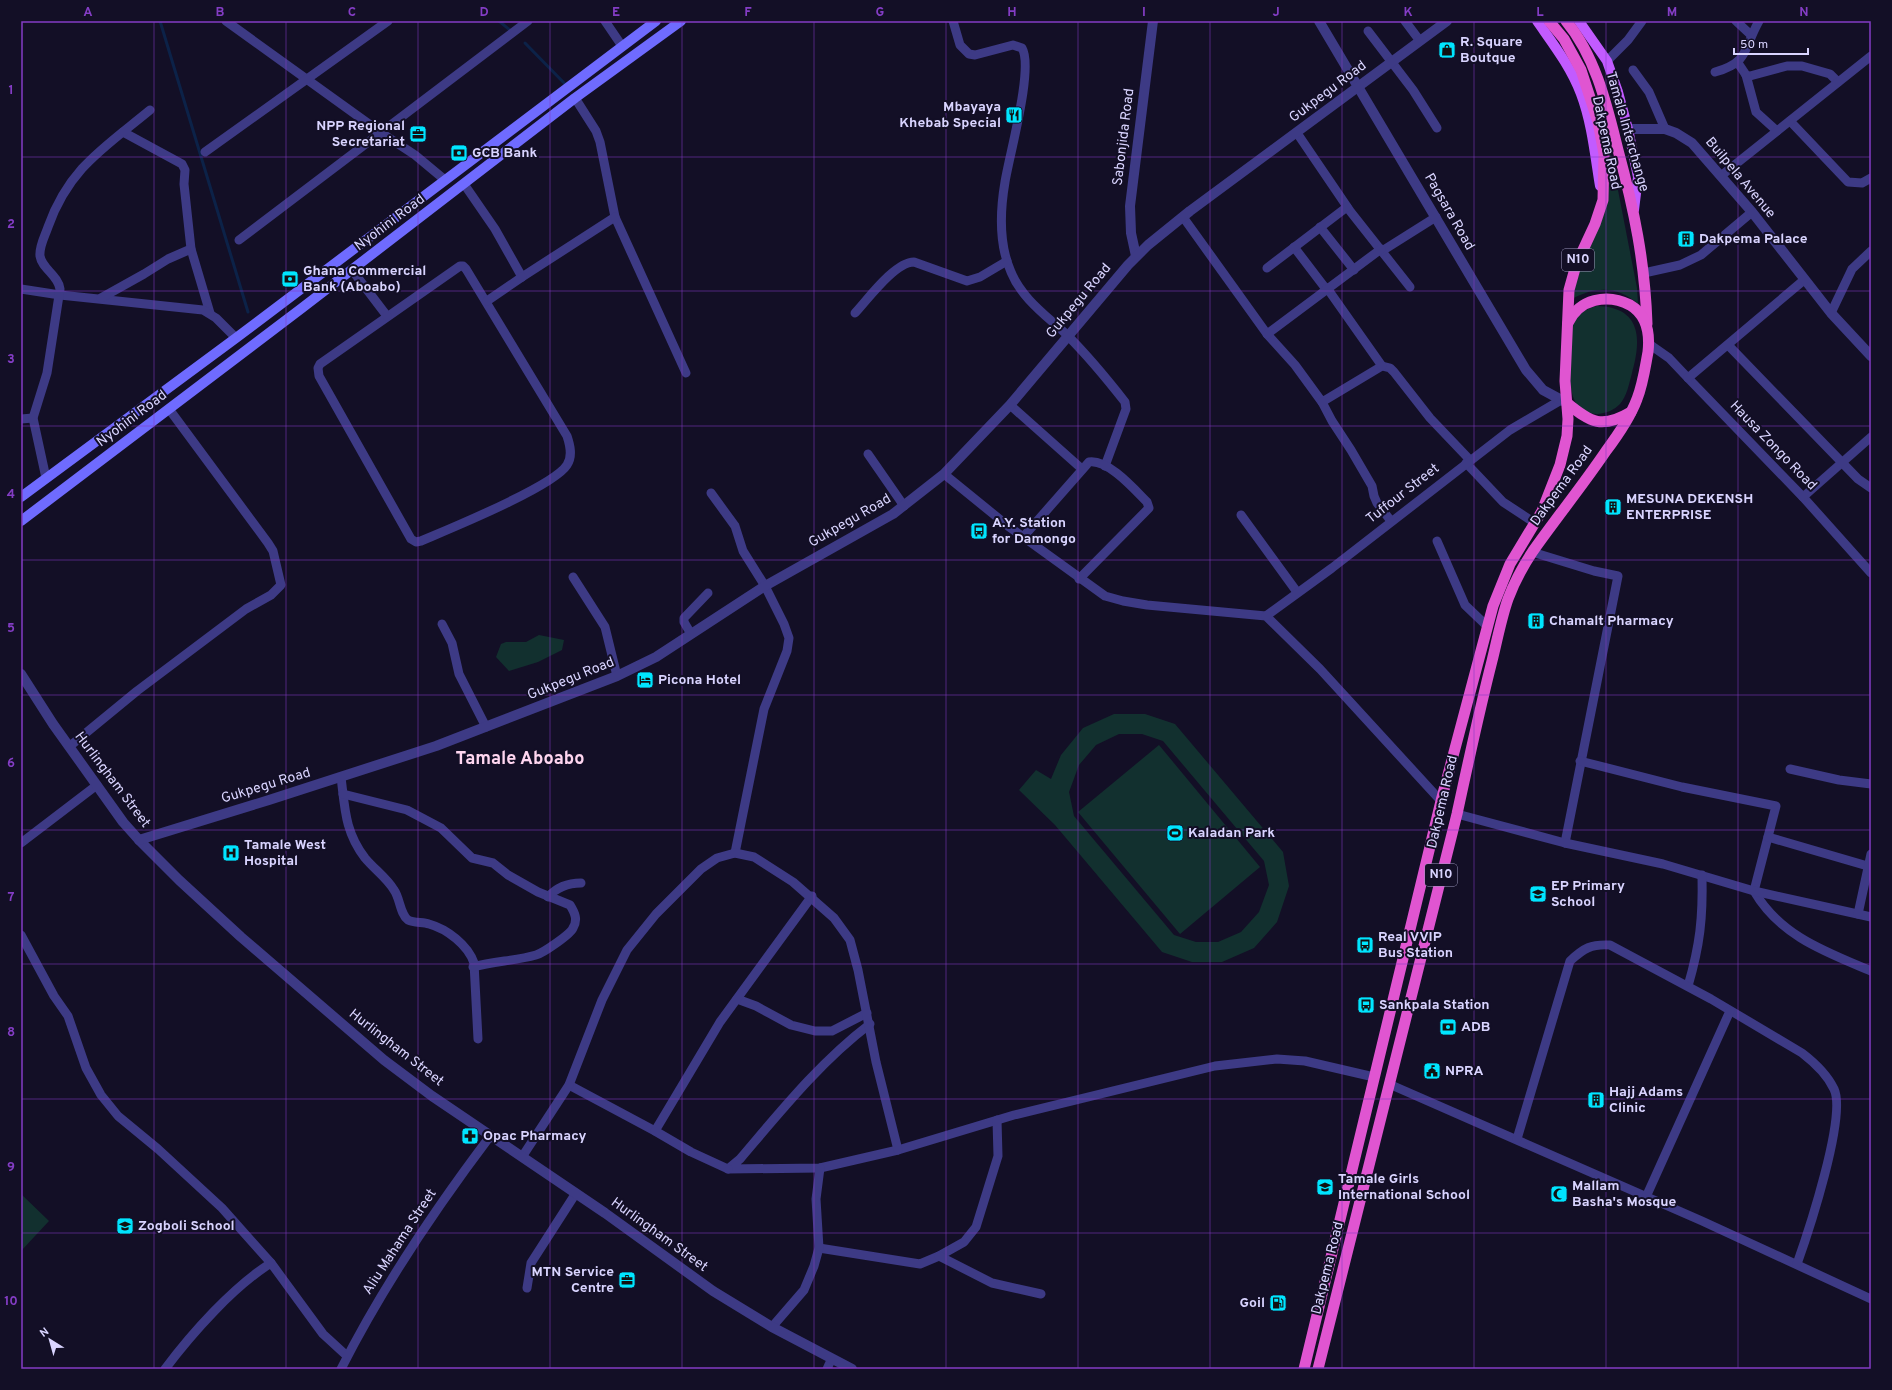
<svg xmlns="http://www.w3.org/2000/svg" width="1892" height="1390" viewBox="0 0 1892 1390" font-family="Overpass,sans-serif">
	<rect width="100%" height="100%" fill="#130f26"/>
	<g fill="#12302f" fill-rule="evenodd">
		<path d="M1611,154L1637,288L1638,304C1618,286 1596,286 1572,299C1584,246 1614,211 1609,155Z"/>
		<path d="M1597,306C1641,307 1642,339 1632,373C1629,384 1627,396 1620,404C1614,410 1607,413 1598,414C1566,415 1570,376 1570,355C1570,344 1567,328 1574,319C1580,312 1589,308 1597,306Z"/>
		<path d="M539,635L564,640L562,650L538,662L509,671L496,657L501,644L506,642H526Z"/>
		<path d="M1114,714H1145L1175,724L1283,852L1289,886L1277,922L1254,948L1222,962H1192L1162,952L1055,825L1019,790L1036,770L1051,779L1061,755L1083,728ZM1119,734H1142L1163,741L1264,861L1269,885L1259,912L1241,932L1218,942H1196L1174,935L1074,816L1069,792L1079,765L1096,745Z"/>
		<path d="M1159,745L1260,867L1180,934L1078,812Z"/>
		<path d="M21,1194L49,1221L21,1251Z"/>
	</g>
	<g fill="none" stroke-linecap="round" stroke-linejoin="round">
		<g stroke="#0c2248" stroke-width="3">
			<path d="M160,21L248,312"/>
			<path d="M499,21L511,31"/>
			<path d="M525,43L567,86"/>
		</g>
		<g stroke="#3d3a85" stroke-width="9">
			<path d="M226,21L380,132L415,155L445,180"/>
			<path d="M605,21L622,46"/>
			<path d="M953,21L960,45L969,54L975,55L1013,45L1022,48C1034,68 1009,156 1005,182C1000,211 999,245 1011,272C1022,299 1047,316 1067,335C1088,356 1107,379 1125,402L1126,409L1105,466"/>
			<path d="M1405,21L1420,41"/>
			<path d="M1736,21L1751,35"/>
			<path d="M1368,31L1413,90L1437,128"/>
			<path d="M1607,61L1628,40L1642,21"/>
			<path d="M1738,63L1746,75L1750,76L1787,66H1802L1830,74L1838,82"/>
			<path d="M1633,70L1649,92L1665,129"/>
			<path d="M1715,72C1750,62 1743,49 1759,21"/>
			<path d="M1746,75L1756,112L1777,131"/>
			<path d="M1790,121L1848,182L1862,183L1871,178"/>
			<path d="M123,132L182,164L185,170L184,184L191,249L210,313"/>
			<path d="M1297,133L1350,211L1410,287"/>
			<path d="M205,152L388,21"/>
			<path d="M1722,175L1871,56"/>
			<path d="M464,184L495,229L522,277L615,217L600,142L596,131L575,98"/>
			<path d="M615,217L686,373"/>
			<path d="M1183,217L1267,334L1295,365L1322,402L1382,366L1390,368L1394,372L1430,418L1470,460"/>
			<path d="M1320,227L1354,270"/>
			<path d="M239,240L528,21"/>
			<path d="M1294,247L1326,289"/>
			<path d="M1382,251L1436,217"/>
			<path d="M460,266H463L466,269L567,436C570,445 573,456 567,465C553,487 449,529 421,541L416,542L411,539L319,376L318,368L320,364Z"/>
			<path d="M1267,268L1347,207"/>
			<path d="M352,270L387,316"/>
			<path d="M1644,273L1680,265L1701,255L1752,212"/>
			<path d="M1327,288L1382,366"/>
			<path d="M21,289L60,295L203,310L216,318L236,338"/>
			<path d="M101,298L144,274L168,259L191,249"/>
			<path d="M487,301L522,277"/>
			<path d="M855,313C868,299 895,262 914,262L967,281L980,277L1007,261"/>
			<path d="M1831,313L1852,269L1871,251"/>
			<path d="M1267,334L1381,249"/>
			<path d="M1649,344L1669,358L1688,378L1803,497L1871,573"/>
			<path d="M1728,345L1858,479L1871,488"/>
			<path d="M1688,378L1804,280"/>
			<path d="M1322,402L1332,421L1351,450L1372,486L1374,496L1377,503L1391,521"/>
			<path d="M1010,405L1082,469"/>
			<path d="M21,419L33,418"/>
			<path d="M868,454L904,506"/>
			<path d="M1466,463L1503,502L1535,523"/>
			<path d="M944,474L1008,526L1105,596L1123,601L1147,605L1266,616L1320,669L1441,801"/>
			<path d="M46,478L33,418L47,373L60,289C58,275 42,269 40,256C39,246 45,236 48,227C69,168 104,148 150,110"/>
			<path d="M711,493L735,526L743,551L765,586L784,624L789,638L787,651L764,709L735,853"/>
			<path d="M1803,497L1871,437"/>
			<path d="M1241,515L1297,592"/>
			<path d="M1024,536L1089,462C1108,459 1134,489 1147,502L1149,508L1079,579"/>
			<path d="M1437,541L1465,605L1488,627"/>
			<path d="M1532,552L1594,571L1618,576C1601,665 1582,754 1565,843"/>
			<path d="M573,577L605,627L617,676"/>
			<path d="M1266,616L1332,568L1510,430L1561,400"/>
			<path d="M442,624L452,643L459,674L486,727"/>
			<path d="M691,634L684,622V618L708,593"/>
			<path d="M70,746L137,691L246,609L271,595L281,585L273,551L268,543L169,409"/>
			<path d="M1580,761L1682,787L1776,806L1754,891C1780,936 1826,952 1871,971"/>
			<path d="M1790,769L1839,780L1871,784"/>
			<path d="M341,777C345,809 345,832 365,858C374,869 387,878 394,890C400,898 400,914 408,920C414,923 423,922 429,924C447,929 468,945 474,963L478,1039"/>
			<path d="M343,794L407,810L441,828L472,858L493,863L508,875L538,892L570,905C575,913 578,920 573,928C571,934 543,953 536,955C515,961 494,961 473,967"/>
			<path d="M1457,814L1565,843L1663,864L1754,891L1871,917"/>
			<path d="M1768,837L1871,867"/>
			<path d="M21,843L97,785"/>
			<path d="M548,897C557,887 567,883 581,883"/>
			<path d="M1858,914L1871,854"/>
			<path d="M21,935L54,996L68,1016L86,1068L101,1095L118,1116L158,1149L222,1208L271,1263"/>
			<path d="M1688,986C1700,945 1703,918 1702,875"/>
			<path d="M737,999L756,1006L791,1025L815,1031H832L867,1013"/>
			<path d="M870,1024C820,1062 780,1112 740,1159L728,1169L820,1168L898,1150L1014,1115L1215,1066L1277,1059L1305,1061L1374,1077"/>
			<path d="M1389,1084L1702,1221L1871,1299"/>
			<path d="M569,1085L655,1131L691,1152L728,1169"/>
			<path d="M655,1131L720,1022L812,896"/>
			<path d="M1517,1139L1570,961C1584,948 1591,944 1610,945L1711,999L1802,1053C1815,1063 1827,1074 1834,1089C1847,1116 1808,1233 1797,1264"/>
			<path d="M522,1157L569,1085L602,1000L627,950L656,914L701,869L717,858L735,853L754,857L793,882L834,918L850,940L858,970L876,1062L898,1150"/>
			<path d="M1646,1197L1730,1011"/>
			<path d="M819,1248L920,1264L939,1256L964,1242L976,1227L998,1156L997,1120"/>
			<path d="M939,1256L992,1283L1041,1294"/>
			<path d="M527,1288L531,1263L576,1193"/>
			<path d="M772,1327L804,1290L814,1266L819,1248L816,1199L820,1168"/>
			<path d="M165,1369C192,1333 233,1287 271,1263L323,1334L347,1356"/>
			<path d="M341,1369C383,1286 435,1209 491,1135"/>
			<path d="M827,1369L831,1360"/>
		</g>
		<g stroke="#3d3a85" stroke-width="10">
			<path d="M1319,21L1526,370L1543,390L1567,403"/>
			<path d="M1628,129H1665L1676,133L1692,143L1752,212L1831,313L1871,356"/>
			<path d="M1136,256L1131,233L1130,206L1153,21"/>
			<path d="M21,674L53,724L123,822L139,840L179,880L241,937L384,1060L432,1096L605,1213L713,1291L772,1327L852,1369"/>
			<path d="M139,840L269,800L436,746L617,676L656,657L765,586L893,514L944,474L1010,405L1128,265L1148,245L1190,211L1447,21"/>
		</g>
		<g stroke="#6f6bff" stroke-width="10">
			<path d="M21,497L236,338L656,21"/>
			<path d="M21,521L302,308L575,98L681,21"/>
		</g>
		<g stroke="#c25bff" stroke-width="10">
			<path d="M1537,21C1553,44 1571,67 1581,94C1592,123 1595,156 1600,186"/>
			<path d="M1579,21L1607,61L1618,92L1628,129L1638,177L1634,210"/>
		</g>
		<g stroke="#e055d1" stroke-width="11">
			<path d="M1566,21C1596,57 1607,106 1618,150C1634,209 1645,262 1647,324"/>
			<path d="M1567,403C1591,423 1602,429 1631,412"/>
			<path d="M1304,1369L1441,801L1493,606L1510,564L1542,511L1560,465L1567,436L1568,419L1565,381L1569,290L1576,265L1595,224L1603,200L1604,154L1598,122L1581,70L1564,39L1549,21"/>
			<path d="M1318,1369L1457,814C1468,763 1479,712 1492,661C1497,641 1501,619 1508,599C1514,583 1523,566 1533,551C1557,517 1583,485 1606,451C1618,435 1630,418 1637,399C1643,384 1645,368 1648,352C1650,334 1647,315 1630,305C1607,293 1579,299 1568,323"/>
		</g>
	</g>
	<path fill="none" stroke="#843dc5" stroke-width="1" stroke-opacity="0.55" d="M154,21V1369M286,21V1369M418,21V1369M550,21V1369M682,21V1369M814,21V1369M946,21V1369M1078,21V1369M1210,21V1369M1342,21V1369M1474,21V1369M1606,21V1369M1738,21V1369M21,157H1871M21,291H1871M21,426H1871M21,560H1871M21,695H1871M21,830H1871M21,964H1871M21,1099H1871M21,1233H1871"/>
	<defs>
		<g id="shop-square" transform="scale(0.9)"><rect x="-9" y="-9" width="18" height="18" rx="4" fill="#00e5ff" stroke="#130f26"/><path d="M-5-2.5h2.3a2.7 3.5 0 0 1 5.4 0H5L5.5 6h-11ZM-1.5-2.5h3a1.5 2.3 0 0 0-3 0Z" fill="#111"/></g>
		<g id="restaurant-square" transform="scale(0.9)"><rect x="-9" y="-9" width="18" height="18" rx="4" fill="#00e5ff" stroke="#130f26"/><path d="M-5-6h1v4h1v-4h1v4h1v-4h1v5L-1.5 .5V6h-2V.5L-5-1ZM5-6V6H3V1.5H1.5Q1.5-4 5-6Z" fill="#111"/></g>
		<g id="office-square" transform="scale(0.9)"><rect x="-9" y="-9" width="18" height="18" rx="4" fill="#00e5ff" stroke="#130f26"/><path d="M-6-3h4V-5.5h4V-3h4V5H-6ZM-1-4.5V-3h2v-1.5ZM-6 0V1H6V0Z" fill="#111"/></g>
		<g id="bank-square" transform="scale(0.9)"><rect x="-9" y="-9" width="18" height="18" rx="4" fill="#00e5ff" stroke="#130f26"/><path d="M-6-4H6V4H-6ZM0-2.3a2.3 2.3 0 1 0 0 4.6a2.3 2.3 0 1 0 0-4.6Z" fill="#111"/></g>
		<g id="building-square" transform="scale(0.9)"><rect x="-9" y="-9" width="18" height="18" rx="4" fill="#00e5ff" stroke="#130f26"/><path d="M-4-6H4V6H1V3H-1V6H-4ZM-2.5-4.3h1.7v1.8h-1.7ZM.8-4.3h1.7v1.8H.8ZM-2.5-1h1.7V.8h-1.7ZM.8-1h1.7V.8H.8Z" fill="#111"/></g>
		<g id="bus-square" transform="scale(0.9)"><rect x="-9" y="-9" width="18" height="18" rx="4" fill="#00e5ff" stroke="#130f26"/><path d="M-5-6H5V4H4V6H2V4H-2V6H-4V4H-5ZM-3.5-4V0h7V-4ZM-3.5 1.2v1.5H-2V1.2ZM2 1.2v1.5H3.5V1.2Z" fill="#111"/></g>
		<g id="hotel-square" transform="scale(0.9)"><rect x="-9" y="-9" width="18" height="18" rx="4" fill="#00e5ff" stroke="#130f26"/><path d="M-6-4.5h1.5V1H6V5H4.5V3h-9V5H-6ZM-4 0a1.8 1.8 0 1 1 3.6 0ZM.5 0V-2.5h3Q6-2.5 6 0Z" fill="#111"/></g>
		<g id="stadium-square" transform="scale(0.9)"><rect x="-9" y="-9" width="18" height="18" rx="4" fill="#00e5ff" stroke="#130f26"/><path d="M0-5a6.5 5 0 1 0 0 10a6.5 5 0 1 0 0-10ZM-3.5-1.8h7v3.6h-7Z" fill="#111"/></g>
		<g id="hospital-square" transform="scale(0.9)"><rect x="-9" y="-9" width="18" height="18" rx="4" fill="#00e5ff" stroke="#130f26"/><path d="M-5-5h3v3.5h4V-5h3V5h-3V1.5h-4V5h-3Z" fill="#111"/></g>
		<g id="school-square" transform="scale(0.9)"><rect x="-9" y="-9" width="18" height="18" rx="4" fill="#00e5ff" stroke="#130f26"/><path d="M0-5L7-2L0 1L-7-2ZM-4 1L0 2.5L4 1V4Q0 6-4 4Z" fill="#111"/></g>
		<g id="civic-square" transform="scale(0.9)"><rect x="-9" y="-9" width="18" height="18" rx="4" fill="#00e5ff" stroke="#130f26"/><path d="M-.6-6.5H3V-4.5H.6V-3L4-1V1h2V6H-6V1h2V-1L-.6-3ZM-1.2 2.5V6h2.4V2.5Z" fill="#111"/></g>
		<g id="pharmacy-square" transform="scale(0.9)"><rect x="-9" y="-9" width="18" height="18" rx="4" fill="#00e5ff" stroke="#130f26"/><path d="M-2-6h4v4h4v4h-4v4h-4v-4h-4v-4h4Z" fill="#111"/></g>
		<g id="mosque-square" transform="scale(0.9)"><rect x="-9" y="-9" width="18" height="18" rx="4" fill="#00e5ff" stroke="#130f26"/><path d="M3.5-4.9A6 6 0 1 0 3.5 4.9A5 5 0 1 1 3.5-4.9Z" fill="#111"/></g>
		<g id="fuel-square" transform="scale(0.9)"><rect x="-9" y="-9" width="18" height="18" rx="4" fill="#00e5ff" stroke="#130f26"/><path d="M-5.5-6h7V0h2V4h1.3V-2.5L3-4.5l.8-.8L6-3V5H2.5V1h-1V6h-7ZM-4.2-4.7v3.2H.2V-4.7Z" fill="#111"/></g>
	</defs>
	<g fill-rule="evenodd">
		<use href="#shop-square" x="1447" y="50"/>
		<use href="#restaurant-square" x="1014" y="115"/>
		<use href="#office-square" x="418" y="134"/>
		<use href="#bank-square" x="459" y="153"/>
		<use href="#building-square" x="1686" y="239"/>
		<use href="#bank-square" x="290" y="279"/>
		<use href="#building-square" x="1613" y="507"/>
		<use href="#bus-square" x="979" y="531"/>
		<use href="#building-square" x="1536" y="621"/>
		<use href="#hotel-square" x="645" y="680"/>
		<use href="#stadium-square" x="1175" y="833"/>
		<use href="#hospital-square" x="231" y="853"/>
		<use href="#school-square" x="1538" y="894"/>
		<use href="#bus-square" x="1365" y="945"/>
		<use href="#bus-square" x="1366" y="1005"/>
		<use href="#bank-square" x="1448" y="1027"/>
		<use href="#civic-square" x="1432" y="1071"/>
		<use href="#building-square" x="1596" y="1100"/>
		<use href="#pharmacy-square" x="470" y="1136"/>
		<use href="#school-square" x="1325" y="1187"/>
		<use href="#mosque-square" x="1559" y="1194"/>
		<use href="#school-square" x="125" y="1226"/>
		<use href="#office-square" x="627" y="1280"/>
		<use href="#fuel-square" x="1278" y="1303"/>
	</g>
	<g text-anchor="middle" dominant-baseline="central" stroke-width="4" stroke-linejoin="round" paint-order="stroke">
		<g fill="#130f26" stroke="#9e99be" stroke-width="1">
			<rect x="1562" y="249" width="32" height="22" rx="3"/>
			<rect x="1425" y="864" width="32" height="22" rx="3"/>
		</g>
		<g font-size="13" font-weight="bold" fill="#d9d4ff">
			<text x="1578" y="260">N10</text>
			<text x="1441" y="875">N10</text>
		</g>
		<g font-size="14" font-weight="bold" fill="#d9d4ff" stroke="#130f26" text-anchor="start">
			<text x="1460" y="42">R. Square<tspan x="1460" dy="16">Boutque</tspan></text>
			<text x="1001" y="107" text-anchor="end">Mbayaya<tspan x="1001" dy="16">Khebab Special</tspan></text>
			<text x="405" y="126" text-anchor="end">NPP Regional<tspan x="405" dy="16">Secretariat</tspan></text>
			<text x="472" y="153">GCB Bank</text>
			<text x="1699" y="239">Dakpema Palace</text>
			<text x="303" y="271">Ghana Commercial<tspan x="303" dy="16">Bank (Aboabo)</tspan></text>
			<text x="1626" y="499">MESUNA DEKENSH<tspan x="1626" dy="16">ENTERPRISE</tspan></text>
			<text x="992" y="523">A.Y. Station<tspan x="992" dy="16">for Damongo</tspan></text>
			<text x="1549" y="621">Chamalt Pharmacy</text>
			<text x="658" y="680">Picona Hotel</text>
			<text x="1188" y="833">Kaladan Park</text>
			<text x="244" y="845">Tamale West<tspan x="244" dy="16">Hospital</tspan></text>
			<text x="1551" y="886">EP Primary<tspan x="1551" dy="16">School</tspan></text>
			<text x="1378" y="937">Real VVIP<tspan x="1378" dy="16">Bus Station</tspan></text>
			<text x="1379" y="1005">Sankpala Station</text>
			<text x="1461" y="1027">ADB</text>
			<text x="1445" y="1071">NPRA</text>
			<text x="1609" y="1092">Hajj Adams<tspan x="1609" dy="16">Clinic</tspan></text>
			<text x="483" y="1136">Opac Pharmacy</text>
			<text x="1338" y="1179">Tamale Girls<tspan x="1338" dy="16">International School</tspan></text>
			<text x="1572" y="1186">Mallam<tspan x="1572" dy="16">Basha's Mosque</tspan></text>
			<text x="138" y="1226">Zogboli School</text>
			<text x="614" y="1272" text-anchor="end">MTN Service<tspan x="614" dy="16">Centre</tspan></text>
			<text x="1265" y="1303" text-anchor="end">Goil</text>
		</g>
		<g font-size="14" fill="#d9d4ff" stroke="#130f26">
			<text transform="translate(1328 92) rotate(-37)">Gukpegu Road</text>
			<text transform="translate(1627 132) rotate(74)">Tamale Interchange</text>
			<text transform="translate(1124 137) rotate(-83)">Sabonjida Road</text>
			<text transform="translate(1606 143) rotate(78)">Dakpema Road</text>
			<text transform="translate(1740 178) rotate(50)">Builpela Avenue</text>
			<text transform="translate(1449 212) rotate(60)">Pagsara Road</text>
			<text transform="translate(390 223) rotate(-37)">Nyohini Road</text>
			<text transform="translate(1079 301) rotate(-50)">Gukpegu Road</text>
			<text transform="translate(132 419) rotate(-37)">Nyohini Road</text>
			<text transform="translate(1773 446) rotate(46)">Hausa Zongo Road</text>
			<text transform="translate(1562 486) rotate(-54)">Dakpema Road</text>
			<text transform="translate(1403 494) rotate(-38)">Tuffour Street</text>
			<text transform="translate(850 521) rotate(-30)">Gukpegu Road</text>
			<text transform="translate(571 679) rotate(-22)">Gukpegu Road</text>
			<text transform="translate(112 780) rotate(53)">Hurlingham Street</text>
			<text transform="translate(266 786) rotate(-17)">Gukpegu Road</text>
			<text transform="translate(1443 802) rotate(-77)">Dakpema Road</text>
			<text transform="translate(396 1048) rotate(38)">Hurlingham Street</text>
			<text transform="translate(659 1235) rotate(36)">Hurlingham Street</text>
			<text transform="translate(400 1242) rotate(-57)">Aliu Mahama Street</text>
			<text transform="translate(1328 1268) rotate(-76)">Dakpema Road</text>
		</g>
		<g font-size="18" font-weight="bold" fill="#ffd6f0" stroke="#130f26">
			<text x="520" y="759">Tamale Aboabo</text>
		</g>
	</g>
	<rect width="1892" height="1390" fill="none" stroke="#130f26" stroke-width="44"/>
	<g transform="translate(50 1340) rotate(323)" stroke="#130f26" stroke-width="3" paint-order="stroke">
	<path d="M0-3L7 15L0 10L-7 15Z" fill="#d9d4ff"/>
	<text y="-6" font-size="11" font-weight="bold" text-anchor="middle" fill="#d9d4ff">N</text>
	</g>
	<path d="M1734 48v6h74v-6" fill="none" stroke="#d9d4ff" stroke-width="2"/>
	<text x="1740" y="48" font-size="12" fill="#d9d4ff" stroke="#130f26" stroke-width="3" paint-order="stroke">50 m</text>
	<rect x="22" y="22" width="1848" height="1346" fill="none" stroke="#843dc5" stroke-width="1.5"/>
	<g font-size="13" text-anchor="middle" font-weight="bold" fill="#843dc5">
		<text x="88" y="16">A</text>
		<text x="220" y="16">B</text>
		<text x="352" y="16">C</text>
		<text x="484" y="16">D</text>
		<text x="616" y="16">E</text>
		<text x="748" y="16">F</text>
		<text x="880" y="16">G</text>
		<text x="1012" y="16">H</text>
		<text x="1144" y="16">I</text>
		<text x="1276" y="16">J</text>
		<text x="1408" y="16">K</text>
		<text x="1540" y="16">L</text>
		<text x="1672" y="16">M</text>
		<text x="1804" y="16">N</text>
		<text x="11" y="94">1</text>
		<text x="11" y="228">2</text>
		<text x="11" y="363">3</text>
		<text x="11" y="498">4</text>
		<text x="11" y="632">5</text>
		<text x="11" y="767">6</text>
		<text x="11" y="901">7</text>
		<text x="11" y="1036">8</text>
		<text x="11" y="1171">9</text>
		<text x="11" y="1305">10</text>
	</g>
</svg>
